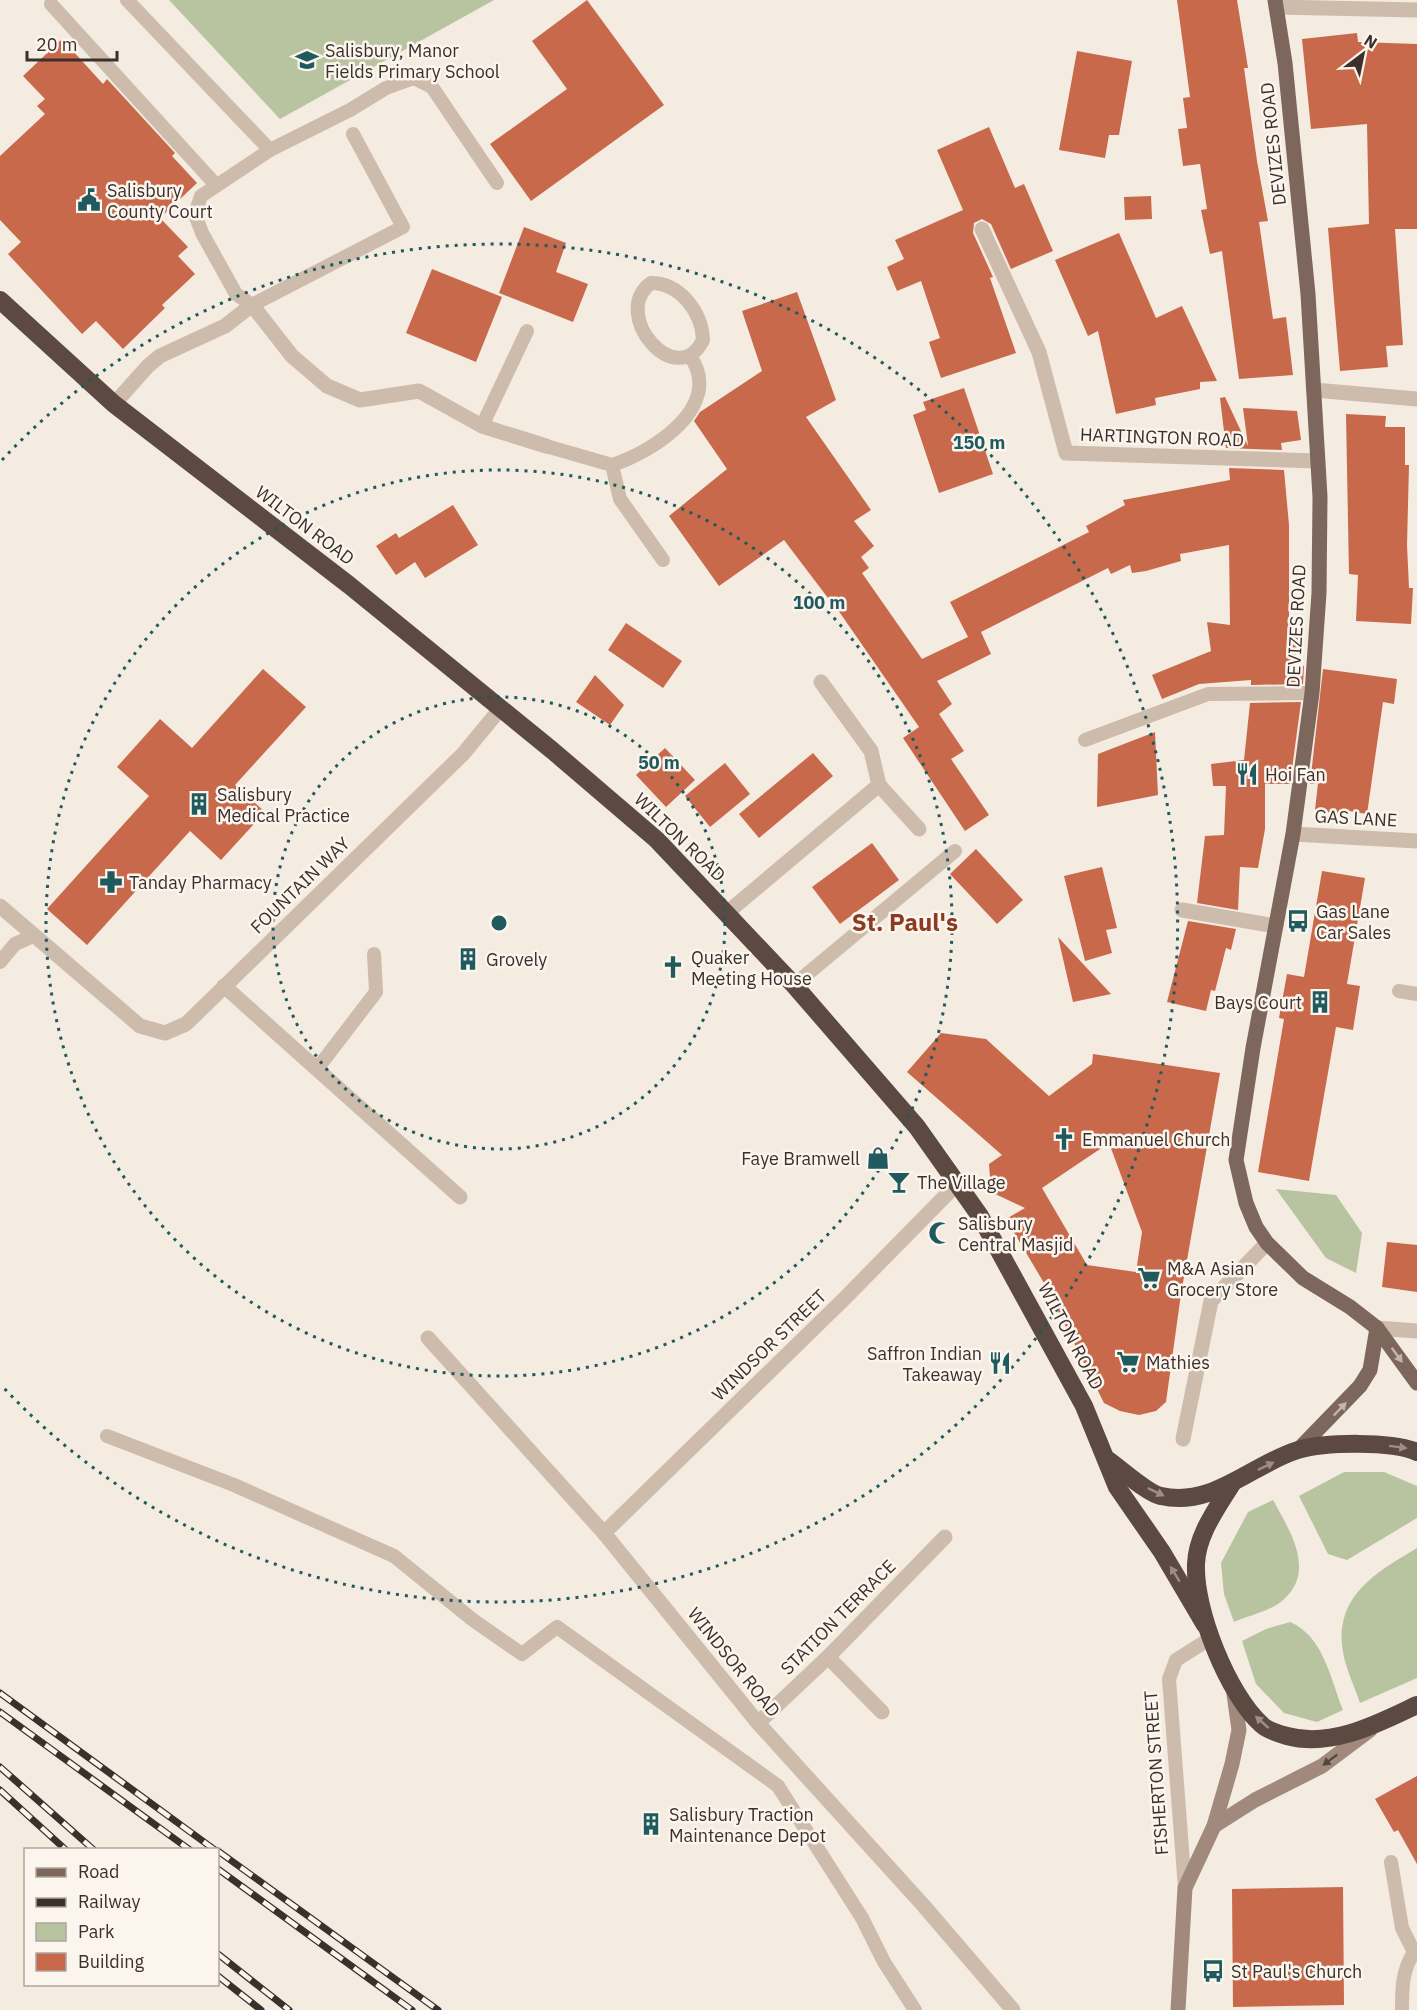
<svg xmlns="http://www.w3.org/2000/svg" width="1417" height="2010" viewBox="0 0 1417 2010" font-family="'IBM Plex Sans',sans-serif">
	<rect width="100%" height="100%" fill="#f4ebe1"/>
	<g fill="#b8c4a0">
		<path d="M169,0H494L280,119Z"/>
		<path d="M1276,1189L1336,1195L1362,1233L1356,1273L1326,1258Z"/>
		<path d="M1344,1472H1384L1417,1486V1518L1347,1560L1328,1554L1299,1496Z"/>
		<path d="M1273,1500C1290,1531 1317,1572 1282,1601C1270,1611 1248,1616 1234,1622L1224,1594L1221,1563L1248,1512Z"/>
		<path d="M1417,1548V1678L1360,1703C1354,1685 1343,1663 1342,1644C1338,1593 1379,1571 1417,1548Z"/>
		<path d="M1290,1622C1324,1637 1330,1678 1343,1710L1317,1722L1284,1713L1256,1684L1242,1641L1266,1629Z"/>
	</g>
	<g fill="#c8694b" fill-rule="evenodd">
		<path d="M587,0L664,105L531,201L490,144L567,89L532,41Z"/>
		<path d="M1177,0H1237L1248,68H1244L1257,161L1268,221L1259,222L1273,319L1286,317L1293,375L1239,379L1222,251L1210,254L1201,210L1207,209L1200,164L1183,166L1178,129L1187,128L1183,98L1190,97Z"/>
		<path d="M1357,33L1358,42L1417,44V229H1395L1403,345L1386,346L1388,367L1340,371L1328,228L1369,224L1367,124L1311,129L1302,39Z"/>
		<path d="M62,39L103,84L107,79L175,153L172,156L197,183L160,218L188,247L178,256L195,274L162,305L165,308L123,349L96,321L82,334L8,254L21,242L0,220V156L45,114L37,106L45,99L23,76Z"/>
		<path d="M1077,51L1132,61L1119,135H1109L1105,158L1059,150Z"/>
		<path d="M989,127L1015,188L1024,184L1053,251L1011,269L991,224L982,219L974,223L973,233L993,277L990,278L1016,353L941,378L929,342L940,338L921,281L897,291L887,267L904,259L895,240L963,210L937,150Z"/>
		<path d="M1151,196L1152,219L1125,220L1124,197Z"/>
		<path d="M524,227L566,243L556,272L588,284L573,322L499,293Z"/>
		<path d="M1119,233L1156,318L1182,306L1217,381L1200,382V389L1155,398L1156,405L1116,414L1098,331L1088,336L1055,260Z"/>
		<path d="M432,269L502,297L476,362L406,333Z"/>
		<path d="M797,292L836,400L806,417L871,510L854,521L874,546L861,557L869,568L862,573L922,659L968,637L950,602L1089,532L1086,526L1125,505L1123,500L1230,480L1229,468L1284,470L1289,525V631L1299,632L1294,665L1304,666L1303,684L1251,685V680L1199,684L1162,699L1152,675L1211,651L1207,622L1230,625L1229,545L1180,554L1181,561L1146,571L1132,573L1130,565L1111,574L1108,568L981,632L991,654L937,681L952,704L939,714L964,751L951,759L989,815L965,831L903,738L919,727L829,597L828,598L784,540L719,586L669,516L727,469L694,421L700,412L762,371L742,311Z"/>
		<path d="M964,388L993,474L939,493L913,415L926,410L923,402Z"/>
		<path d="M1225,397L1248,446L1243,408L1297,411L1301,440L1281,443L1282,450L1226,448L1220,398Z"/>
		<path d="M1346,414L1386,416L1385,427H1405V465H1409L1407,545L1409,588H1413L1411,624L1356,621L1358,575L1349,574Z"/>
		<path d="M453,505L478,545L425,578L415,562L396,575L376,546L396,533L399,538Z"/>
		<path d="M626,623L682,661L663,688L608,650Z"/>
		<path d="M263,669L306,707L235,785L265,812L221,860L190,831L87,945L47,909L149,796L117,767L160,719L192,748Z"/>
		<path d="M1323,669L1397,679L1394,704L1383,702L1367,814L1349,811L1348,816L1315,810L1318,783L1310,784Z"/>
		<path d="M595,675L624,705L610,725L576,702Z"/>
		<path d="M1301,702L1290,784H1265V829L1258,868L1240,867L1238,910L1197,903L1205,836L1224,835L1226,786H1213L1211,764L1244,760L1250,703Z"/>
		<path d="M1155,732L1158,795L1097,807L1098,754Z"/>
		<path d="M665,748L695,780L666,807L636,775Z"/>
		<path d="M813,753L833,776L759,838L739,814Z"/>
		<path d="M725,763L750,794L710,827L685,796Z"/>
		<path d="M872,843L899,880L840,924L812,887Z"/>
		<path d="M976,849L1023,900L997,924L950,874Z"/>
		<path d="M1102,867L1117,928L1106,930L1112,953L1085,961L1064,876Z"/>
		<path d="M1322,871L1365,878L1347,984L1360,986L1353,1030L1336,1027L1309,1181L1258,1172L1284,1019L1279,1018L1287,974L1304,977Z"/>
		<path d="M1188,921L1236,929L1231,950L1226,948L1215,991L1211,990L1206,1011L1167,1002Z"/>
		<path d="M1058,937L1111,994L1073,1002Z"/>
		<path d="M941,1033L986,1039L1049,1096L1092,1064L1093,1054L1220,1073L1181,1294L1166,1402L1156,1411L1139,1415L1120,1411L1104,1403L1044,1283L1006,1219L1025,1208L991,1192L989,1164L1002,1155L907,1072ZM1109,1143L1142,1232L1136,1272L1087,1265L1042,1188Z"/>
		<path d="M1387,1242L1417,1245V1292L1382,1287Z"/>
		<path d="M1417,1776V1864L1398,1830L1394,1832L1375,1799Z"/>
		<path d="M1343,1887L1344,2005L1233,2007L1232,1889Z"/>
	</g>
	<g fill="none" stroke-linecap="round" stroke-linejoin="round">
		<g stroke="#cdbbac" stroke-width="14">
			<path d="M127,0L270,150"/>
			<path d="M51,4L216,185"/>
			<path d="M353,134L403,227L252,305L236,294L202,233L195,214L201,196L270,150L350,110L386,88L414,78L432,87L497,183"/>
			<path d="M651,283C680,283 702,312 703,340C677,393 609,314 651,283Z"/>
			<path d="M482,426L527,331"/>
			<path d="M546,446L612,465"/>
			<path d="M663,560L620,499L612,465C653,452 725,406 690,356"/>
			<path d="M1085,740L1208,694L1312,693"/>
			<path d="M0,962L15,944L33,936"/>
			<path d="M794,985L955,851"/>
			<path d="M1399,991L1417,994"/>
			<path d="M317,1069L376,992L374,954"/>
			<path d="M107,1436L234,1485L394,1556L473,1620L522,1654L557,1627L778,1786L862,1918L884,1962L915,2010"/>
			<path d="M1391,1862L1402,1928L1414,1952"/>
			<path d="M1185,1888L1169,1679L1176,1660L1211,1638"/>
			<path d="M1402,2010C1402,1988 1402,1971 1414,1952H1417"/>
		</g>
		<g stroke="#cdbbac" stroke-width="15">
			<path d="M1276,7L1417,10"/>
			<path d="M982,229L1039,352L1066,453L1318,461"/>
			<path d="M1314,390L1417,399"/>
			<path d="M114,404L148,366L160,356L225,326L252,305L292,356L327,386L360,400L419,391L482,426L546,446"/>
			<path d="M879,785L919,829"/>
			<path d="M1293,834L1417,841"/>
			<path d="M0,906L140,1026L165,1033L186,1024L463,754L501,708"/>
			<path d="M1182,910L1276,926"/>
			<path d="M728,912L879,785L871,751L821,682"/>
			<path d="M224,986L460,1197"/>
			<path d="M1377,1328L1417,1331"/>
			<path d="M428,1338L604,1533L758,1723L923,1905L1013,2010"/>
			<path d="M1183,1439L1211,1301L1267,1243"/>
			<path d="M604,1533L844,1299L958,1183"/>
			<path d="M828,1657L882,1712"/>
			<path d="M758,1723L828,1657L945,1537"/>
		</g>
		<g stroke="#a18a7d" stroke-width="15">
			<path d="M1214,1826L1255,1800L1322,1766L1370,1730"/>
			<path d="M1178,2010L1185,1888L1214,1826L1232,1764L1239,1730L1233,1687"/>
		</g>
		<g stroke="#7d675c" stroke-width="15">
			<path d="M1275,0L1285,63L1308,294L1320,497L1319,593L1312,693L1293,834L1253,1048L1236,1160L1246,1203L1256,1227L1267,1243L1303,1278L1350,1307L1377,1328L1417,1383"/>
			<path d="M1298,1450L1360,1386L1370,1370L1377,1328"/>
		</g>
		<g stroke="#5c4a42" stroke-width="18">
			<path d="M0,300L114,404L349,585L553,751L657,840L794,985L917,1127L980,1216L1084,1406L1117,1487L1162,1552L1205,1625"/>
			<path d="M1108,1460C1121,1469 1148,1494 1161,1496C1213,1508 1252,1464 1298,1450C1324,1442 1393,1441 1417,1452"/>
			<path d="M1233,1482C1218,1507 1197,1534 1196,1564C1194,1609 1228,1695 1262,1725C1267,1730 1280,1734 1287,1736C1332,1748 1377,1724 1417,1705"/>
		</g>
		<g stroke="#3b302b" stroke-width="7">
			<g id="rail">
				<path d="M0,1693L215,1850"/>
				<path d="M0,1712L190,1850"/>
				<path d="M0,1767L94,1850"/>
				<path d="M0,1790L66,1850"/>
				<path d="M218,1851L438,2010"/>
				<path d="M218,1869L412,2010"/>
				<path d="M218,1954L289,2010"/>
				<path d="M218,1976L261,2010"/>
			</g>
		</g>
		<use href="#rail" stroke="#fbf5ee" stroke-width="4.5" stroke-dasharray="14" stroke-linecap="butt"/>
	</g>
	<defs><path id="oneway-solid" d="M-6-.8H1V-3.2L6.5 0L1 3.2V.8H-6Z" transform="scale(1.5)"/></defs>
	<g fill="#c2b5ac">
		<use href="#oneway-solid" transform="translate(1397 1355) rotate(54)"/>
		<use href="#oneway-solid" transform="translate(1340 1409) rotate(-46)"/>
	</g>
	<g fill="#9c8e87">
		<use href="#oneway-solid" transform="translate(1398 1447) rotate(7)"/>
		<use href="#oneway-solid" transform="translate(1266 1466) rotate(-26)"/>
		<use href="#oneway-solid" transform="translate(1156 1492) rotate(26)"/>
		<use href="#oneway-solid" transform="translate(1175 1574) rotate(-121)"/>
		<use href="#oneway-solid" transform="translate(1262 1722) rotate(-138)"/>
	</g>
	<use fill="#544640" href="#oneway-solid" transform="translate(1330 1760) rotate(143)"/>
	<g fill="none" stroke="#1f5a5e" stroke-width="3" stroke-dasharray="3 6">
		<circle cx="499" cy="923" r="226"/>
		<circle cx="499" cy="923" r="453"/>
		<path d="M2 460A679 679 0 1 1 2 1386"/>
	</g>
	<defs>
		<g id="school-bare" transform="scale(1.8)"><path d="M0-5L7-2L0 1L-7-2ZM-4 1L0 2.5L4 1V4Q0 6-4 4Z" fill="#1f5a5e" stroke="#fbf5ee" stroke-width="2.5" paint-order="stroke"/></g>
		<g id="civic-bare" transform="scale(1.8)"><path d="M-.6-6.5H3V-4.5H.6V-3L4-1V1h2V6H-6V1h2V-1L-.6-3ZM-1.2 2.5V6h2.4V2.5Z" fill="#1f5a5e" stroke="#fbf5ee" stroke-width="2.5" paint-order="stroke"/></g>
		<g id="restaurant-bare" transform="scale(1.8)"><path d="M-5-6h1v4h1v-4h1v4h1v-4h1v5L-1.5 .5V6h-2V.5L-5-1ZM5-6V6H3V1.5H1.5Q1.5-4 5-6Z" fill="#1f5a5e" stroke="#fbf5ee" stroke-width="2.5" paint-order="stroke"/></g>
		<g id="building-bare" transform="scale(1.8)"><path d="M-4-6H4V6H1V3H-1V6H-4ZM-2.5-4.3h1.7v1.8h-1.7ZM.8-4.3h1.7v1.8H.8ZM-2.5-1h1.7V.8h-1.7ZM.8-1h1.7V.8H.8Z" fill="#1f5a5e" stroke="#fbf5ee" stroke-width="2.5" paint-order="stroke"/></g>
		<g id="pharmacy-bare" transform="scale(1.8)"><path d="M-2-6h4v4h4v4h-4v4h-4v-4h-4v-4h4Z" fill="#1f5a5e" stroke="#fbf5ee" stroke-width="2.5" paint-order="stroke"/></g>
		<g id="bus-bare" transform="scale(1.8)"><path d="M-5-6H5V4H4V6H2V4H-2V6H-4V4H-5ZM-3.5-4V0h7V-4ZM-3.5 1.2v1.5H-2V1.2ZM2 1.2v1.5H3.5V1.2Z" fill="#1f5a5e" stroke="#fbf5ee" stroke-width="2.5" paint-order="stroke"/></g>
		<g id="church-bare" transform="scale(1.8)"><path d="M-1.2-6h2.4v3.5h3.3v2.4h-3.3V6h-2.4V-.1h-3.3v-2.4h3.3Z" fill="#1f5a5e" stroke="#fbf5ee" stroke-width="2.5" paint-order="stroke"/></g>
		<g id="shop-bare" transform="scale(1.8)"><path d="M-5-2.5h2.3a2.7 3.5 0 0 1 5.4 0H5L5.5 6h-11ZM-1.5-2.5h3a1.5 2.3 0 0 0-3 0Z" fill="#1f5a5e" stroke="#fbf5ee" stroke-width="2.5" paint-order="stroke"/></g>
		<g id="bar-bare" transform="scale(1.8)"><path d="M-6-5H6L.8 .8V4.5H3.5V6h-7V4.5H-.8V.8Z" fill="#1f5a5e" stroke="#fbf5ee" stroke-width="2.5" paint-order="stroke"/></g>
		<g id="mosque-bare" transform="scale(1.8)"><path d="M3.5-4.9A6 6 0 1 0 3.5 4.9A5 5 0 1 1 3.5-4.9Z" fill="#1f5a5e" stroke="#fbf5ee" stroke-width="2.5" paint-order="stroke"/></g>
		<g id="supermarket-bare" transform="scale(1.8)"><path d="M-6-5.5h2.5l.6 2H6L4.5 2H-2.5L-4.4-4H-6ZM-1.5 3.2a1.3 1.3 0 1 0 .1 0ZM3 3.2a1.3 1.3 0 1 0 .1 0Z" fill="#1f5a5e" stroke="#fbf5ee" stroke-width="2.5" paint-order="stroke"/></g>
	</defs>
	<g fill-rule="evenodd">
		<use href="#school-bare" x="307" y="60"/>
		<use href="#civic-bare" x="89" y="200"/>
		<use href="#restaurant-bare" x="1247" y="774"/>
		<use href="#building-bare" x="199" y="804"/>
		<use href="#pharmacy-bare" x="111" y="882"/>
		<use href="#bus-bare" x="1298" y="921"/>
		<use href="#building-bare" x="468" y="959"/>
		<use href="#church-bare" x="673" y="967"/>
		<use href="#building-bare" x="1320" y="1002"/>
		<use href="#church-bare" x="1064" y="1139"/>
		<use href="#shop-bare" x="878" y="1158"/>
		<use href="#bar-bare" x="899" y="1182"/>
		<use href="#mosque-bare" x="940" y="1233"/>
		<use href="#supermarket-bare" x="1149" y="1278"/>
		<use href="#supermarket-bare" x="1128" y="1362"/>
		<use href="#restaurant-bare" x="1000" y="1363"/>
		<use href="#building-bare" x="651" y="1824"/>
		<use href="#bus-bare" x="1213" y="1971"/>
	</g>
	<g text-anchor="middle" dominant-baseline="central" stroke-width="5" stroke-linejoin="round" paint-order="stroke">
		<g font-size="18" fill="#3b302b" stroke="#fbf5ee" text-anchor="start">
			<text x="325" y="50">Salisbury, Manor<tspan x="325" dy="21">Fields Primary School</tspan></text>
			<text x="107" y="190">Salisbury<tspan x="107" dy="21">County Court</tspan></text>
			<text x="1265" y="774">Hoi Fan</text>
			<text x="217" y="794">Salisbury<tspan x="217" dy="21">Medical Practice</tspan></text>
			<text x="129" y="882">Tanday Pharmacy</text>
			<text x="1316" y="911">Gas Lane<tspan x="1316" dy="21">Car Sales</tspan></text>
			<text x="691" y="957">Quaker<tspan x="691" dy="21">Meeting House</tspan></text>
			<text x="486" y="959">Grovely</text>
			<text x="1302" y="1002" text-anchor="end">Bays Court</text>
			<text x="1082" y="1139">Emmanuel Church</text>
			<text x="860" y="1158" text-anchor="end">Faye Bramwell</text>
			<text x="917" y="1182">The Village</text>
			<text x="958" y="1223">Salisbury<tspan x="958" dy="21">Central Masjid</tspan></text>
			<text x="1167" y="1268">M&amp;A Asian<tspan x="1167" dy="21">Grocery Store</tspan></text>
			<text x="982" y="1353" text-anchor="end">Saffron Indian<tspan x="982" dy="21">Takeaway</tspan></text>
			<text x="1146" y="1362">Mathies</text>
			<text x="669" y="1814">Salisbury Traction<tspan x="669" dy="21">Maintenance Depot</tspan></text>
			<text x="1231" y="1971">St Paul's Church</text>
		</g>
		<g font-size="18" fill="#3b302b" stroke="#fbf5ee">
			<text transform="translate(1273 144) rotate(-96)">DEVIZES ROAD</text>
			<text transform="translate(1162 437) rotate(2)">HARTINGTON ROAD</text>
			<text transform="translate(305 525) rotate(37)">WILTON ROAD</text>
			<text transform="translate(1296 626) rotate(-87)">DEVIZES ROAD</text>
			<text transform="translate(1356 818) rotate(3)">GAS LANE</text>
			<text transform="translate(680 837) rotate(44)">WILTON ROAD</text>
			<text transform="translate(300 885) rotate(-44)">FOUNTAIN WAY</text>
			<text transform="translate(1071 1336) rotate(62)">WILTON ROAD</text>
			<text transform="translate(769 1345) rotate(-44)">WINDSOR STREET</text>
			<text transform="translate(838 1617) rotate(-45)">STATION TERRACE</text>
			<text transform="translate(734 1662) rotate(51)">WINDSOR ROAD</text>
			<text transform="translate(1156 1773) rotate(-94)">FISHERTON STREET</text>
		</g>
		<g font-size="24" font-weight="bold" fill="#8c3b22" stroke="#fbf5ee">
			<text x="905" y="922">St. Paul's</text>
		</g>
	</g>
	<circle cx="499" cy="923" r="9" fill="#1f5a5e" stroke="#fbf5ee" stroke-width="3"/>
	<g font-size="18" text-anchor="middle" font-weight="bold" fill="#1f5a5e" stroke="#fbf5ee" stroke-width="5" stroke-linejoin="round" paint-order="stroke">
		<text x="979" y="449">150 m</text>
		<text x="819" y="609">100 m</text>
		<text x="659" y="769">50 m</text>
	</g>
	<rect x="24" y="1848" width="195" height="138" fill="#fbf5ee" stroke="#aea6a0" stroke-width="1.5"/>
	<rect x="36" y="1868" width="30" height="9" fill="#7d675c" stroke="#aea6a0" stroke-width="1.5"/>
	<text x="78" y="1878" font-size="18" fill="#3b302b">Road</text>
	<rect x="36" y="1898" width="30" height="9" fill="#3b302b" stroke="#aea6a0" stroke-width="1.5"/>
	<text x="78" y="1908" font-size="18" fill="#3b302b">Railway</text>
	<rect x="36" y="1923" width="30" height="18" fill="#b8c4a0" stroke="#aea6a0" stroke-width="1.5"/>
	<text x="78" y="1938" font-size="18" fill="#3b302b">Park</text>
	<rect x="36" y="1953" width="30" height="18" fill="#c8694b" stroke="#aea6a0" stroke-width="1.5"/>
	<text x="78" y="1968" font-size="18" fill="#3b302b">Building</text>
	<g transform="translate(1363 54) rotate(32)" stroke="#fbf5ee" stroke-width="4.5" paint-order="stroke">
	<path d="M0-4.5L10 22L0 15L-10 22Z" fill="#3b302b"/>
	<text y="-9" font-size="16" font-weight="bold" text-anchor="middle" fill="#3b302b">N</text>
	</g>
	<path d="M27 51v9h90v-9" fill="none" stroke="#3b302b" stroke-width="3"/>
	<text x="36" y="51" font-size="18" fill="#3b302b" stroke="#fbf5ee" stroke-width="4.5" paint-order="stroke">20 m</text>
</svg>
